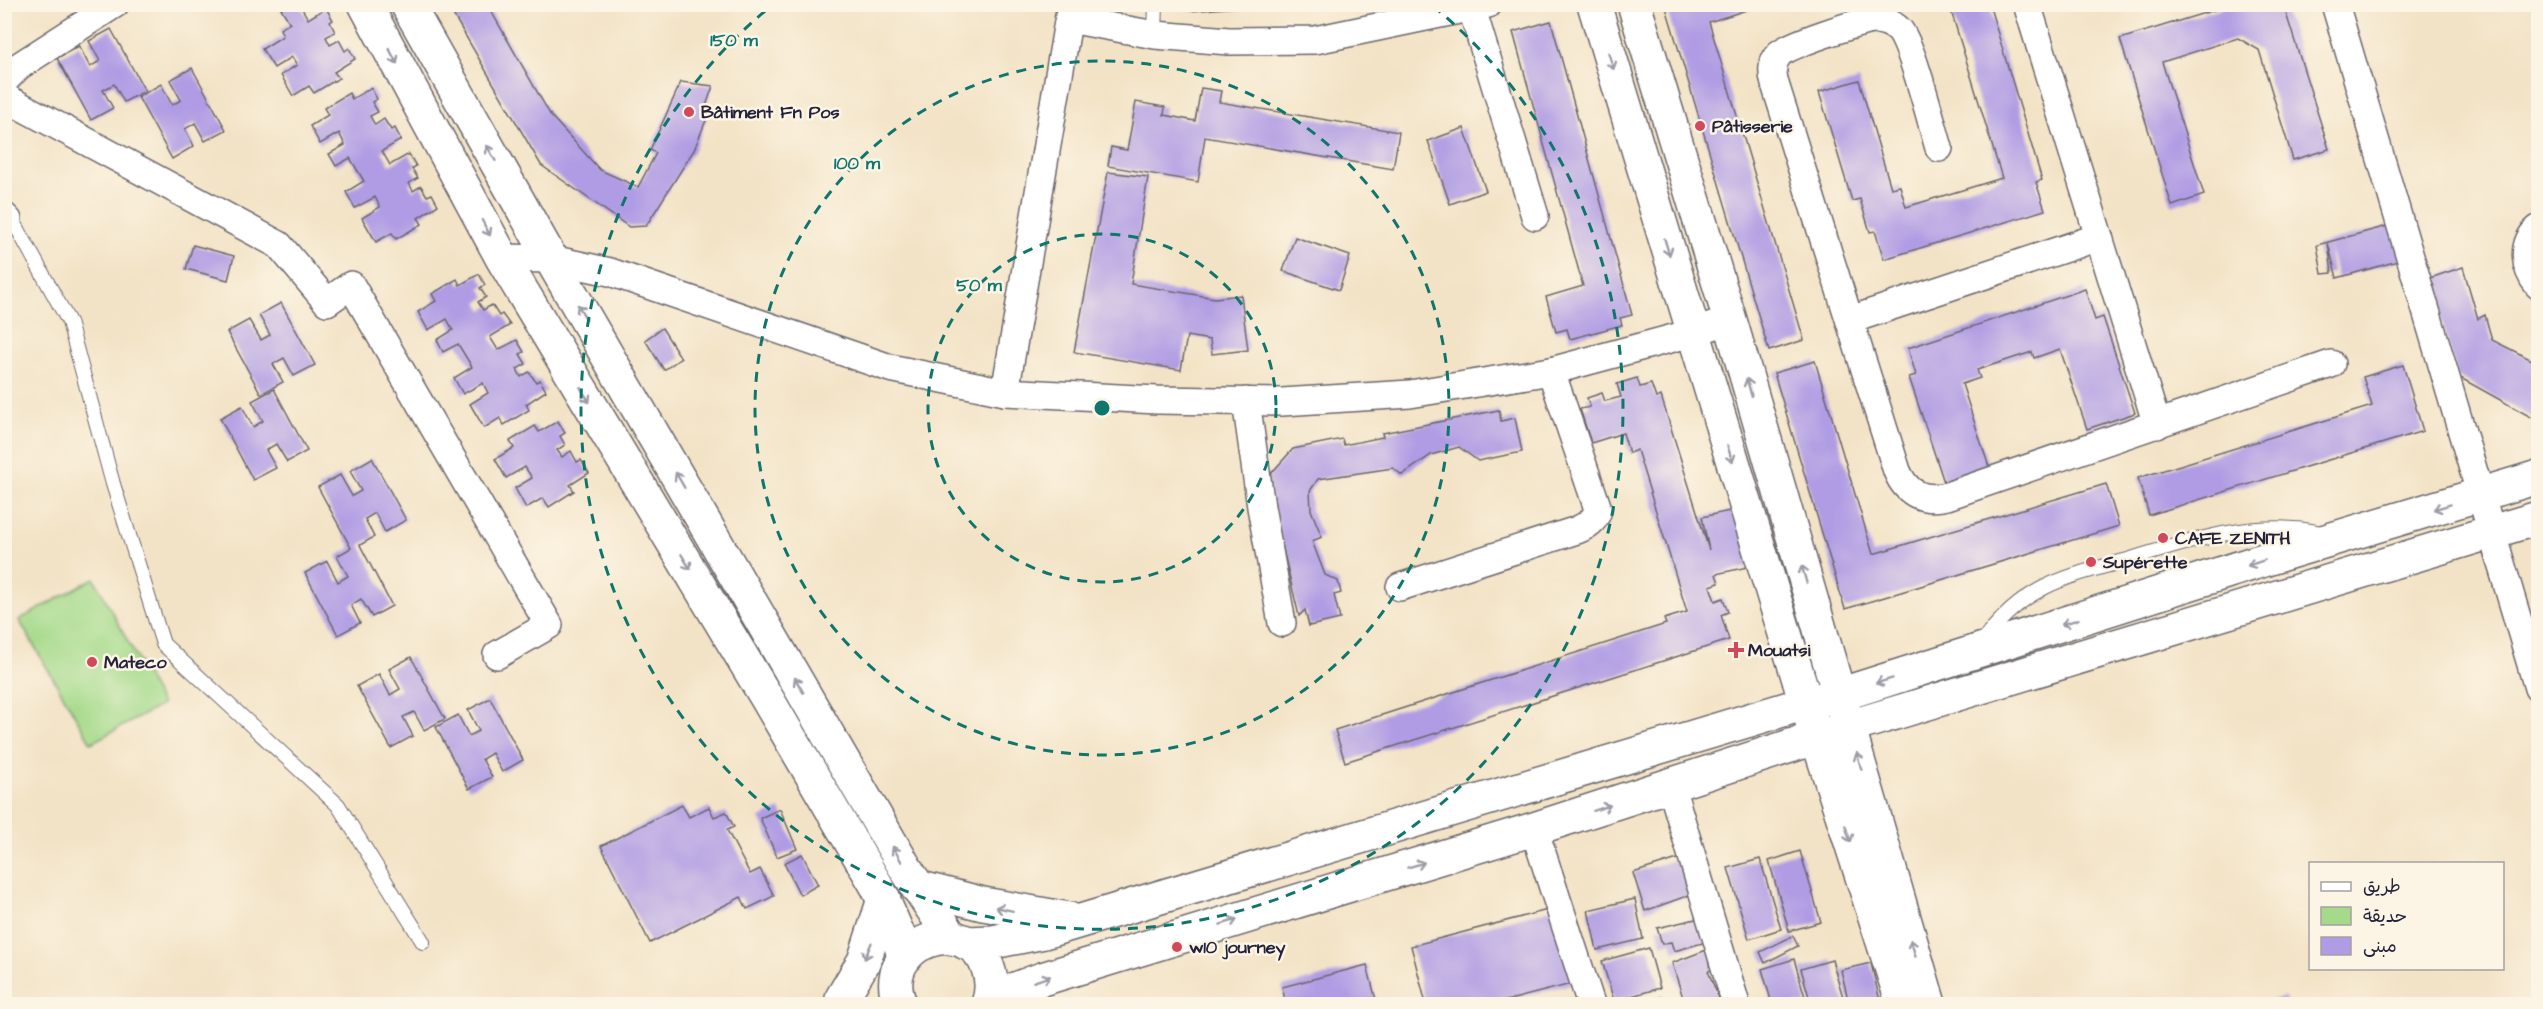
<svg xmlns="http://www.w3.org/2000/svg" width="2543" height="1009" viewBox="0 0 2543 1009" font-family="'Architects Daughter','Playpen Sans Arabic',sans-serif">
	<rect width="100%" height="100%" fill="#fcf5e5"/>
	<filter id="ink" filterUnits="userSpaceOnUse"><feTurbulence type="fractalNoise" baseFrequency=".0167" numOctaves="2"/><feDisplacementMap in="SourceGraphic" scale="12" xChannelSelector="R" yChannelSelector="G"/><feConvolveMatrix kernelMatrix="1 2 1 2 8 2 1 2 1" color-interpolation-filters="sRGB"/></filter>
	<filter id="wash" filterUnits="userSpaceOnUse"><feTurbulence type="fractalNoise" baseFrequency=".008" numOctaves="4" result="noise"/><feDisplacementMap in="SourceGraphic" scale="24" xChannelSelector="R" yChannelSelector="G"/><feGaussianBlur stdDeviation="1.35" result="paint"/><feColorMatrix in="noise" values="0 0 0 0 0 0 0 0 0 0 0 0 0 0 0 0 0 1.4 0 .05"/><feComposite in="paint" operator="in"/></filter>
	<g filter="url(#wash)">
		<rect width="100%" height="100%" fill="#f3e3c6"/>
		<path fill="#a4da8a" stroke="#637e62" stroke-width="1.5" d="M94,578L162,705L91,743L19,620Z"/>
		<g id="blocks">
			<g fill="#b09ce4">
				<path d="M447,4H487L551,116L600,170L638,187L656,153L650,150L681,82L713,86L706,106L711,108L694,150L646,226L629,227L541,165Z"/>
				<path d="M1190,4H1250V6L1191,11Z"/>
				<path d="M1665,4H1765L1709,22L1804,340L1769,351Z"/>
				<path d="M1949,4H1989L2042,180L2036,182L2045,210L1884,259L1875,231L1870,232L1860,199L1852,201L1819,92L1859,80L1891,188L1900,186L1906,207L2002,178Z"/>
				<path d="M2234,4H2283L2329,149L2293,160L2259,50L2238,38L2162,62L2204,195L2172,206L2120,39Z"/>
				<path d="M279,5H300L308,19L326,8L333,20L330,22L335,32L326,37L330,45L339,40L345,51L349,48L355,59L334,72L339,78L314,93L309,86L293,96L281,75L297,65L292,57L274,68L262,49L283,36L280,29L290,23Z"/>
				<path d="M1551,21L1632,315L1620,318L1622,325L1570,339L1567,329L1556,332L1546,297L1583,286L1513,32Z"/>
				<path d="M111,29L145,91L124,102L114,84L103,90L113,108L91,120L57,58L79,46L90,67L100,61L89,41Z"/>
				<path d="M192,68L226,130L205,141L195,123L185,129L194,146L172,159L138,97L161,84L172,105L181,100L170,80Z"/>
				<path d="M371,88L377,99L372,102L378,112L370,116L375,125L384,119L391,130L395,128L401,140L382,151L390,165L409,154L416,166L412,169L418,178L409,183L413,191L421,186L427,196L432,194L438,205L418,218L422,224L396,239L392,233L376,242L362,218L380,207L375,197L355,208L346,192L364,181L350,158L336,166L329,154L345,145L339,133L320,144L310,126L328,115L324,108L349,93L352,99Z"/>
				<path d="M1201,88L1221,91L1219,102L1399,132L1393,169L1205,137L1198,182L1108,166L1111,147L1127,150L1136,102L1165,107L1164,115L1195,121Z"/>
				<path d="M1464,128L1486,191L1450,204L1428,141Z"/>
				<path d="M1108,172L1148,177L1131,284L1215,298L1241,295L1248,350L1212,354L1210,340L1187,336L1181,370L1074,352Z"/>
				<path d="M2395,224L2405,259L2337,278L2328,243L2332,273L2322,274L2317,245Z"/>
				<path d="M1295,237L1350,256L1339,290L1283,271Z"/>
				<path d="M193,245L234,256L228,280L186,269Z"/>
				<path d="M2463,267L2478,319L2485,315L2492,340L2538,363V421L2457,376L2430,278Z"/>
				<path d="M479,274L485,285L480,288L486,297L478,302L483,310L492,305L499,316L502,314L510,325L490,337L498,350L517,340L524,352L520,354L526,364L517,369L521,377L529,372L536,382L540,380L546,391L526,404L529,410L504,425L500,418L484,428L470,404L488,393L483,383L463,394L454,378L472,367L458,344L443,352L437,340L453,330L447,319L428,330L418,312L436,301L432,294L457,279L460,285Z"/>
				<path d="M2085,289L2095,320L2103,317L2135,413L2087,429L2060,349L2034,358L2032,352L1977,370L1980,378L1962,384L1989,467L1944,482L1909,377L1916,375L1908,348Z"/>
				<path d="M281,303L315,365L294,376L284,358L273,364L283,382L261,394L227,332L249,320L261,340L270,335L259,315Z"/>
				<path d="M662,328L681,358L664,370L645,340Z"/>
				<path d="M1815,361L1873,554L2106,484L2119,526L1845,609L1774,373Z"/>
				<path d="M2403,365L2423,431L2149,515L2138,478L2372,406L2363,377Z"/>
				<path d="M1637,378L1640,387L1651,384L1656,398L1661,396L1709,550L1702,517L1739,509L1752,566L1716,574L1719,583L1710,586L1715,601L1723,598L1728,612L1721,615L1729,640L1345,762L1335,730L1666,624L1664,619L1687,612L1637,450L1629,453L1623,433L1591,443L1580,409L1590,407L1587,398L1602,393L1605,401L1621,397L1617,384Z"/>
				<path d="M274,389L307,451L287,462L276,444L266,450L276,468L253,480L220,418L242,406L253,427L263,421L252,401Z"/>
				<path d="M1499,410L1501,421L1515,418L1522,452L1478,461L1459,447L1431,455L1402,475L1393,468L1318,479L1310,491L1311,510L1322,537L1312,541L1325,575L1338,581L1341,593L1334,595L1340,619L1309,626L1305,610L1299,616L1266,479L1293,449L1342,439L1344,445L1383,437L1382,433Z"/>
				<path d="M558,421L565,433L560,436L565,445L557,450L562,457L571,451L577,462L581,460L589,473L570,485L574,491L549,507L543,498L526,508L515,488L532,478L525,467L506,478L495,459L514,448L510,441L535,426L539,432Z"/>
				<path d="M372,458L406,520L385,532L375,513L365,519L374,537L360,545L392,606L372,617L361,599L351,605L360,623L338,635L305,573L327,561L338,582L348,576L337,556L351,548L318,487L340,475L352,496L361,491L350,471Z"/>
				<path d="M411,657L445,719L424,730L414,712L403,717L413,736L391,748L357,686L379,674L390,695L400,689L389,669Z"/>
				<path d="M490,698L523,760L502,772L492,753L482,759L492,777L469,789L436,727L458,715L469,736L479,731L468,710Z"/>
				<path d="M682,805L689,817L709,807L714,817L726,812L734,827L727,830L750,874L760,869L774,896L747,909L741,897L650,943L601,846Z"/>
				<path d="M780,809L797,849L777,857L760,818Z"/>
				<path d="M1800,851L1821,922L1789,931L1769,861Z"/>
				<path d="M802,854L818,885L800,895L784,863Z"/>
				<path d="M1684,857L1695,893L1645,911L1633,873Z"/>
				<path d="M1760,859L1781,929L1749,939L1728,868Z"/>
				<path d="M1635,899L1643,939L1597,950L1588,910Z"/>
				<path d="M1559,907L1579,982L1494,1004H1426L1411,946Z"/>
				<path d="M1700,918L1706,942L1674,951L1671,942L1662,944L1657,928Z"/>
				<path d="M1793,936L1798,946L1765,963L1760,952Z"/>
				<path d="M1649,948L1660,988L1614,1001L1602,961Z"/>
				<path d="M1709,949L1716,969L1708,971L1721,1004H1685L1672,963Z"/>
				<path d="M1794,959L1807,1004H1772L1762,969Z"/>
				<path d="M1832,960L1845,1004H1811L1801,969Z"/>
				<path d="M1871,963L1880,1001L1885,1000L1886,1004H1849L1841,970Z"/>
				<path d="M1367,965L1377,1004H1286L1282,987Z"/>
				<path d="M2284,996L2288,1004H2261Z"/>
				<path d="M1661,997L1662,1004H1637Z"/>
			</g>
		</g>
	</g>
	<g filter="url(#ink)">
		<use href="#blocks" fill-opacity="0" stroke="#6b666c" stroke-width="1.5"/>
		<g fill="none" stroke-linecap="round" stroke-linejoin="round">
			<g stroke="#6b666c" stroke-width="16">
				<g id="service">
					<path d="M1155,35L1156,4"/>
					<path d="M6,219L14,222L69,322L113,484L163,644L338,805L423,942"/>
					<path d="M1981,644C1998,620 2019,600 2045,587C2070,575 2098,568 2124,561C2187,542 2253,518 2321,533"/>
				</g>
			</g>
			<g stroke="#6b666c" stroke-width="30">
				<g id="minor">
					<path d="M2027,4L2157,425"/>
					<path d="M2335,4L2538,688"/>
					<path d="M1472,9L1535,216"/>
					<path d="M1069,19L1155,35L1229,41L1315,40L1488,4"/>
					<path d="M4,81L19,66L115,4"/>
					<path d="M4,97L279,245L327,302L351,285L549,625L497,655"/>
					<path d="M1939,148C1932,125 1912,44 1899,30C1893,24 1883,20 1874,20C1861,21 1787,45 1779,54C1771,63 1772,73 1775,84L1897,471C1906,493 1923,502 1947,496L2331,364"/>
					<path d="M4,216L8,220"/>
					<path d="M2538,229C2521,244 2524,268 2538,285"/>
					<path d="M502,258L551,259L610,272L890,368L1005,392L1157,400L1282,402L1410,394L1551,371L1692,333L1730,320"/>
					<path d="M1850,320L2099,237"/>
					<path d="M1005,392L1071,4"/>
					<path d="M1246,401L1261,507L1282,623"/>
					<path d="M1400,587L1577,530C1587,526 1596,520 1598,509L1551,371"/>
					<path d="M1671,786L1736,1004"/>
					<path d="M1534,829L1591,1004"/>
				</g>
			</g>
			<g stroke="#6b666c" stroke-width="36">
				<g id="secondary">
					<path d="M365,4L502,258L765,695L878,888L898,934L904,958"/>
					<path d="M407,4L551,259L906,869L952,938"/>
					<path d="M1594,4L1806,703L1903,1004"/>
					<path d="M1634,4L1730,320L1929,1004"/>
					<path d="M917,887L983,904L1069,919"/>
					<path d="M966,943L993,942L1044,932L1806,703L1839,695L2276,556L2538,477"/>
					<path d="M842,998L864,961L884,899"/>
					<path d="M989,1002L1005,993L1042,979L1534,829L1849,727L2538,518"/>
					<path d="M900,1004C875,944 967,909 988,968C992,980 992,993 988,1004"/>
				</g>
			</g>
			<use href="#service" stroke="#fff" stroke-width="14"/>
			<use href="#minor" stroke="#fff" stroke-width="27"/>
			<use href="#secondary" stroke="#fff" stroke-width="33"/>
		</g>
		<defs><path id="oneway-shaft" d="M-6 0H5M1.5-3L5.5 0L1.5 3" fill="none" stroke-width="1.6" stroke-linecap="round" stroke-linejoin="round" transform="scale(1.5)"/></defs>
		<g stroke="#9c9ca7">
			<use href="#oneway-shaft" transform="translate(393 56) rotate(62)"/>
			<use href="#oneway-shaft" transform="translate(1611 61) rotate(73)"/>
			<use href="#oneway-shaft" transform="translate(491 153) rotate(-120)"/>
			<use href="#oneway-shaft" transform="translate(486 228) rotate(62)"/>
			<use href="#oneway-shaft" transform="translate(1667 247) rotate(73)"/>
			<use href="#oneway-shaft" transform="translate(582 312) rotate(-120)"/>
			<use href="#oneway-shaft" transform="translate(1749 387) rotate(-106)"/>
			<use href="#oneway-shaft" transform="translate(585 395) rotate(59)"/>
			<use href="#oneway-shaft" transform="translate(1730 454) rotate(73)"/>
			<use href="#oneway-shaft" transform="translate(680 480) rotate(-120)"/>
			<use href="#oneway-shaft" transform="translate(2442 507) rotate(163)"/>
			<use href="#oneway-shaft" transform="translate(686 562) rotate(59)"/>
			<use href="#oneway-shaft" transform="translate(2256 563) rotate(162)"/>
			<use href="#oneway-shaft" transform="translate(1804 574) rotate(-106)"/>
			<use href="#oneway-shaft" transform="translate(2070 622) rotate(162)"/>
			<use href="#oneway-shaft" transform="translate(1884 681) rotate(163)"/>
			<use href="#oneway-shaft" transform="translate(799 685) rotate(-120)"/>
			<use href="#oneway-shaft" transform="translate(1859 761) rotate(-106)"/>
			<use href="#oneway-shaft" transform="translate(1602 808) rotate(-18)"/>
			<use href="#oneway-shaft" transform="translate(1848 834) rotate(72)"/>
			<use href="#oneway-shaft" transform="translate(897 854) rotate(-120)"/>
			<use href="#oneway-shaft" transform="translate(1416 865) rotate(-17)"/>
			<use href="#oneway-shaft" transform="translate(1004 909) rotate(-168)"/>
			<use href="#oneway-shaft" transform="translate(1229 922) rotate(-17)"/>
			<use href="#oneway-shaft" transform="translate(1913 948) rotate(-106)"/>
			<use href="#oneway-shaft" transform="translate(868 951) rotate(113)"/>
			<use href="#oneway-shaft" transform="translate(1042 979) rotate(-18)"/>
		</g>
	</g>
	<g fill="none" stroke="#0f766e" stroke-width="3" stroke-dasharray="10 8">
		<circle cx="1102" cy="408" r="174"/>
		<circle cx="1102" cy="408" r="347"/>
		<path d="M1433 6A521 521 0 1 1 771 6"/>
	</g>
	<g fill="#d1495b" stroke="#fcf5e5" stroke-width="2">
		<circle cx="689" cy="112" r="6"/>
		<circle cx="1700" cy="126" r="6"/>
		<circle cx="2163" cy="538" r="6"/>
		<circle cx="2091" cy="562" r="6"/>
		<path d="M1733 641h6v6h6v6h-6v6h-6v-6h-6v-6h6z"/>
		<circle cx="92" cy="662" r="6"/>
		<circle cx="1177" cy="947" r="6"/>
	</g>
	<g text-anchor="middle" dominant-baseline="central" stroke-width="5" stroke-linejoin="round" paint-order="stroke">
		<g font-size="18" font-weight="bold" fill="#22223b" stroke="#fcf5e5" text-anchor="start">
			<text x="701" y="112">Bâtiment Fn Pos</text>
			<text x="1712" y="126">Pâtisserie</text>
			<text x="2175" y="538">CAFE ZENITH</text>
			<text x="2103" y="562">Supérette</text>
			<text x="1748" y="650">Mouatsi</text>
			<text x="104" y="662">Mateco</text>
			<text x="1189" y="947">w10 journey</text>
		</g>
	</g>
	<circle cx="1102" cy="408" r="9" fill="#0f766e" stroke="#fcf5e5" stroke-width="3"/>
	<g font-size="18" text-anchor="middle" font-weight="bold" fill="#0f766e" stroke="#fcf5e5" stroke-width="5" stroke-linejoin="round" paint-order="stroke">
		<text x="734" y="46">150 m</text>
		<text x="857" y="169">100 m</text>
		<text x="979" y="291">50 m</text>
	</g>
	<rect width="2543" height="1009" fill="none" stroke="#fcf5e5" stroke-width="24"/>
	<rect x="2309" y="862" width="195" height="108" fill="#fcf5e5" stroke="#a5a1a1" stroke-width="1.5"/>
	<rect x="2321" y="882" width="30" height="9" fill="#ffffff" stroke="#a5a1a1" stroke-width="1.5"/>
	<text x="2363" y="892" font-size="18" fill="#22223b">طريق</text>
	<rect x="2321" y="907" width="30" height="18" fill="#a4da8a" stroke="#a5a1a1" stroke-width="1.5"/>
	<text x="2363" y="922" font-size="18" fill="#22223b">حديقة</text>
	<rect x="2321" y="937" width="30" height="18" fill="#b09ce4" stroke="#a5a1a1" stroke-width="1.5"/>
	<text x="2363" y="952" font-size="18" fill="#22223b">مبنى</text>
</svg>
